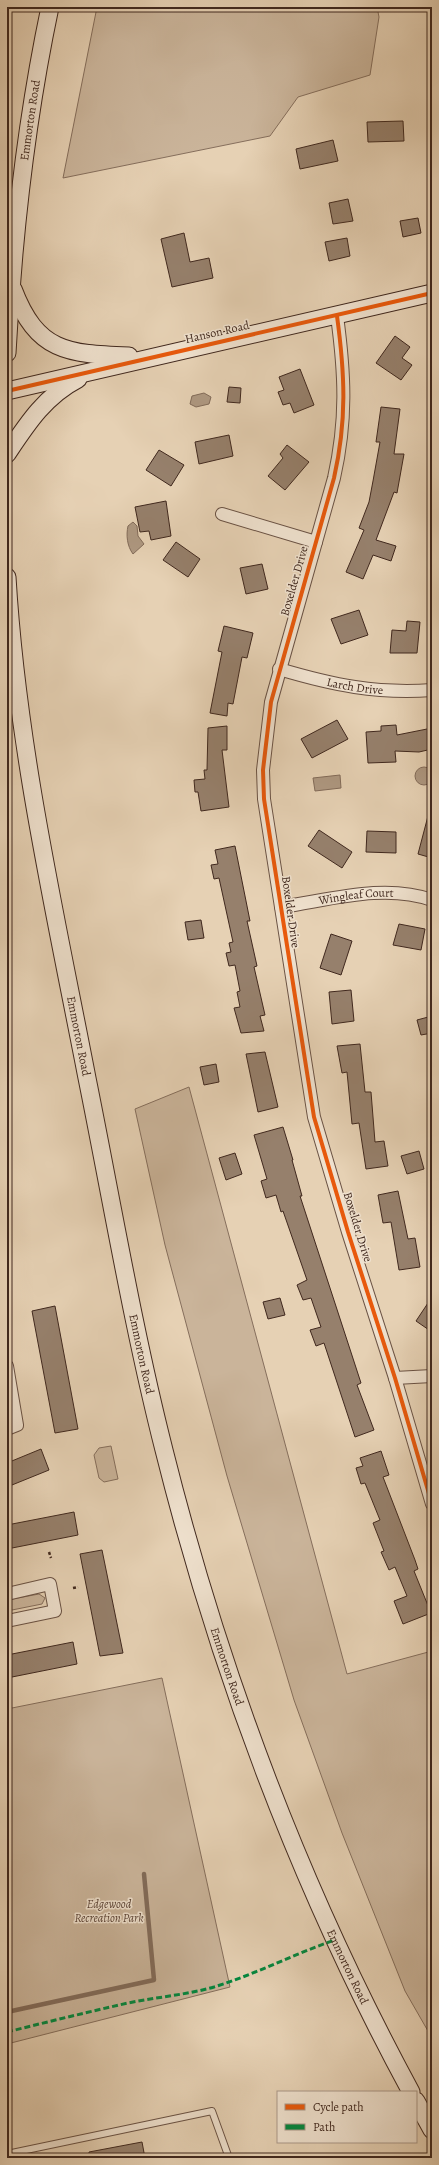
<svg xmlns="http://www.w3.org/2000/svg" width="439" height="2165" viewBox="0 0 439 2165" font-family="Alegreya,serif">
	<rect width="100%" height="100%" fill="#e6d1b4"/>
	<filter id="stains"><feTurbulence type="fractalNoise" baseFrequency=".005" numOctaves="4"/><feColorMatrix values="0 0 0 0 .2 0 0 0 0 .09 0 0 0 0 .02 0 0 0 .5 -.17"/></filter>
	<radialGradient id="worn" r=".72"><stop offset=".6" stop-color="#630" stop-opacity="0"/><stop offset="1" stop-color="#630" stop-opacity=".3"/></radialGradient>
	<g fill="#cab49a" stroke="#856e5c">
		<path d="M97,7H377L379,17L370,75L298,97L270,136L63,178Z"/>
		<path d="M189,1087L347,1674L432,1651V2038L405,1991L342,1833L294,1700L227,1476L165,1245L135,1109Z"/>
		<path d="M111,1446L118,1479L104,1482L99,1478L94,1455L99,1448Z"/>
		<path d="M39,1594L45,1598L42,1604L7,1611V1600Z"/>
		<path d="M162,1678L230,1987L7,2044V1709Z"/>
	</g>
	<g fill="#ae9881" stroke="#826b59">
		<path d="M204,393L211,397L209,404L196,407L190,404L192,396Z"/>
		<path d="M133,522L137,526L138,536L144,544L133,554C127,546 126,535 128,526Z"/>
		<circle cx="424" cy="776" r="9"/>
		<path d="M340,775L341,788L315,791L313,778Z"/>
	</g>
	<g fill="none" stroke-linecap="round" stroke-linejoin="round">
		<path stroke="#826b59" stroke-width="4.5" d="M7,2012L154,1980L144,1874"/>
	</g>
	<g fill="#96806c" stroke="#40281e">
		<path d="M403,121L404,141L368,142L367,122Z"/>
		<path d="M333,140L338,161L300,169L296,149Z"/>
		<path d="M348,199L353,221L333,224L329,203Z"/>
		<path d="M418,218L421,233L403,237L400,221Z"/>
		<path d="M184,233L190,262L209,258L213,278L172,287L161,239Z"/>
		<path d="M347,238L350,256L329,261L325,242Z"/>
		<path d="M395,336L410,347L402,358L412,365L401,380L376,363Z"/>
		<path d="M300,369L314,405L294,413L290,403L283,405L278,392L284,390L279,377Z"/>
		<path d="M229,387L241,388L240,403L227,402Z"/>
		<path d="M381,407L400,409L394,454H404L397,493L394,492L376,540L396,546L391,561L373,555L363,579L346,572L364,530L359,528L369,502L373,481L380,442H376Z"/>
		<path d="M229,435L233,456L199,464L195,442Z"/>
		<path d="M287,445L309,462L285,490L268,476L283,458L280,454Z"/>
		<path d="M159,450L184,465L171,486L146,470Z"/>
		<path d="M166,501L171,536L151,540L149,531L140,532L135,507Z"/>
		<path d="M176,542L200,559L188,577L163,560Z"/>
		<path d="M262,564L268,589L246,594L240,568Z"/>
		<path d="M359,610L368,635L341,644L331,619Z"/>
		<path d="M407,621L420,622L417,653H390L392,630L406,631Z"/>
		<path d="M224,626L253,633L247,658L242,657L233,704L228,703L227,716L210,713L222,652L218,651Z"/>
		<path d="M337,720L348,739L312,758L301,739Z"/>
		<path d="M396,725L397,735L432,728V749L419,752L395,751L396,762L368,763L366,732L381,731V726Z"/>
		<path d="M227,726V750H222L229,807L201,811L198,792H195L194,780L205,779L204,770H207L208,728Z"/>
		<path d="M428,816L432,817V858L418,854Z"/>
		<path d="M319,830L352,852L342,868L308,846Z"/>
		<path d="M367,831L396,832V853L366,852Z"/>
		<path d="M235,846L250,921H247L257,966L254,967L265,1015L260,1016L264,1031L241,1033L234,1008L240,1007L237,992L240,991L235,965L229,966L226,953L231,952L229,943L233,942L219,878L214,879L211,865L218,864L215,850Z"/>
		<path d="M201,920L204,938L188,940L185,922Z"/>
		<path d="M399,924L425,929L421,950L393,945Z"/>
		<path d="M331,934L352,941L341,975L320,968Z"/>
		<path d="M351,990L354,1021L332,1024L329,992Z"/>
		<path d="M432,1016V1033L421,1035L417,1020Z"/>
		<path d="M360,1044L365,1092H371L375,1142L384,1141L388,1166L366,1169L359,1123L352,1124L347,1072L342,1073L337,1046Z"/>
		<path d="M265,1052L278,1107L258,1112L246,1054Z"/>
		<path d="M216,1064L219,1082L204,1085L200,1067Z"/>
		<path d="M283,1127L293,1160H292L302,1196H300L361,1383L357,1385L374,1430L355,1437L324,1343L316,1346L310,1330L321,1327L311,1298L303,1300L297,1285L307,1280L283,1211L281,1212L276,1195L266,1198L261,1181L267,1179L254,1135Z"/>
		<path d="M419,1151L424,1169L407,1174L401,1156Z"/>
		<path d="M235,1153L242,1174L226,1180L219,1158Z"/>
		<path d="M398,1191L408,1239L415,1238L420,1267L399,1270L391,1222L383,1223L378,1195Z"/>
		<path d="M432,1297V1332L416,1321Z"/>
		<path d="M280,1298L285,1315L268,1319L263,1302Z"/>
		<path d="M55,1306L78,1429L55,1433L32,1311Z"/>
		<path d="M41,1449L49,1470L7,1487V1463Z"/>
		<path d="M381,1451L389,1475L383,1477L415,1560L418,1569L414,1571L431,1613L403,1624L394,1601L407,1596L395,1567L389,1570L381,1552L384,1551L373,1523L380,1520L365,1483L361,1484L356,1468L363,1466L360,1458Z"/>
		<path d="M74,1512L78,1535L7,1549V1525Z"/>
		<path d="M102,1550L123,1653L100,1656L80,1554Z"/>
		<path d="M73,1642L77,1664L7,1678V1655Z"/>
		<path d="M142,2142L145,2158H89V2152Z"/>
	</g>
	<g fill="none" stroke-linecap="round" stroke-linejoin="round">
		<g stroke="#6a5244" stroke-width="8">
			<path id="lane" d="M7,2154L212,2111L229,2158"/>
		</g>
		<g stroke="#6a5244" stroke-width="14">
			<g id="street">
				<path d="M337,316C345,375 347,420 334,478L271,702L263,770L264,799L314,1117L348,1232L395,1378L432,1504"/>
				<path d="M222,514L316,542"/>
				<path id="s1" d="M279,669C333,685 376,694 432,690"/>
				<path id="s2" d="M281,907C330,900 384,883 432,900"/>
				<path d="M7,1366L17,1425L7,1429"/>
				<path d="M395,1378L432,1376"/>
				<path d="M7,1594L50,1584L55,1611L7,1621"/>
			</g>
		</g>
		<g stroke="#40281e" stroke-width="19">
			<g id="secondary">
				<path d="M13,289C37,352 67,354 129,356"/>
				<path id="s3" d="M7,353C13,237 26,121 50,7"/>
				<path d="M7,391L432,293"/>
				<path d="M7,454C27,424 45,396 78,379"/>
				<path id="s4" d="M7,577C17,746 55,912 87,1078C112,1202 133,1328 164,1450C220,1674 301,1889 411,2092"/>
				<path d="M416,2101L432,2130"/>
			</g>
		</g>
		<g stroke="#40281e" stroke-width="2.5" stroke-dasharray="3 2" stroke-linecap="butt">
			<path d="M49,1552L51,1558"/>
			<path d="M73,1588L78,1587"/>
		</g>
		<use href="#lane" stroke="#efe1ce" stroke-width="6"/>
		<use href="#street" stroke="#efe1ce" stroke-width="12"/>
		<use href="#secondary" stroke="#efe1ce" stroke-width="17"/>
		<g stroke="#00873e" stroke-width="3" stroke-dasharray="6 3" stroke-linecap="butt">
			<path d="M7,1070C11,1080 11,1139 7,1150"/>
			<path d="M7,2032C47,2022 88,2012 128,2003C157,1997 186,1995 214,1987C256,1974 294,1954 335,1940"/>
		</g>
		<g stroke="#efe1ce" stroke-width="6">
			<g id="cycleway">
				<path d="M337,316C345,375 347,420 334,478L271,702L263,770L264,799L314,1117L348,1232L395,1378L432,1504"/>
				<path d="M7,391L432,293"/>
			</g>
		</g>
		<use href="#cycleway" stroke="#e8590c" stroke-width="4"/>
	</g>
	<g text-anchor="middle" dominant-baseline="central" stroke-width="3" stroke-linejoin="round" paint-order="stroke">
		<g font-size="12" fill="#40281e" stroke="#efe1ce">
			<text stroke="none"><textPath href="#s3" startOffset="234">Emmorton Road</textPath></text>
			<text transform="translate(217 332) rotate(-13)">Hanson Road</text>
			<text transform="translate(294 581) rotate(-74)">Boxelder Drive</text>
			<text stroke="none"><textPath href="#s1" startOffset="78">Larch Drive</textPath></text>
			<text stroke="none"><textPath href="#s2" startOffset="76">Wingleaf Court</textPath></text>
			<text transform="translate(291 912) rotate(82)">Boxelder Drive</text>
			<text stroke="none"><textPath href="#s4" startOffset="465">Emmorton Road</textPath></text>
			<text transform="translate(358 1227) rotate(73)">Boxelder Drive</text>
			<text stroke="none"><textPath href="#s4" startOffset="789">Emmorton Road</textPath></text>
			<text stroke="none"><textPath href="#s4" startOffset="1113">Emmorton Road</textPath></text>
			<text stroke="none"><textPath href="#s4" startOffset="1437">Emmorton Road</textPath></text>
		</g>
		<g font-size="12" font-style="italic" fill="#5c4437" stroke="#efe1ce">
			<text x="109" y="1904">Edgewood<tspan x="109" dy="14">Recreation Park</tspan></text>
		</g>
	</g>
	<rect width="439" height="2165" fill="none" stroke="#e6d1b4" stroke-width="24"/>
	<rect x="8" y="8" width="423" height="2149" fill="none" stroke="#40281e" stroke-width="2"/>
	<rect x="12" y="12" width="415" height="2141" fill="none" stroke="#40281e"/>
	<rect x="277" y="2091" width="140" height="52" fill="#efe1ce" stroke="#a99788"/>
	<rect x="285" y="2104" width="20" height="6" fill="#e8590c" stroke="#a99788"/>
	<text x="313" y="2111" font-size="12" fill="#40281e">Cycle path</text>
	<rect x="285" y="2124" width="20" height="6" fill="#00873e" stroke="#a99788"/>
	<text x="313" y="2131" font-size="12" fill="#40281e">Path</text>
	<rect width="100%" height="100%" filter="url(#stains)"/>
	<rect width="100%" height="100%" fill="url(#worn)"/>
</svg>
